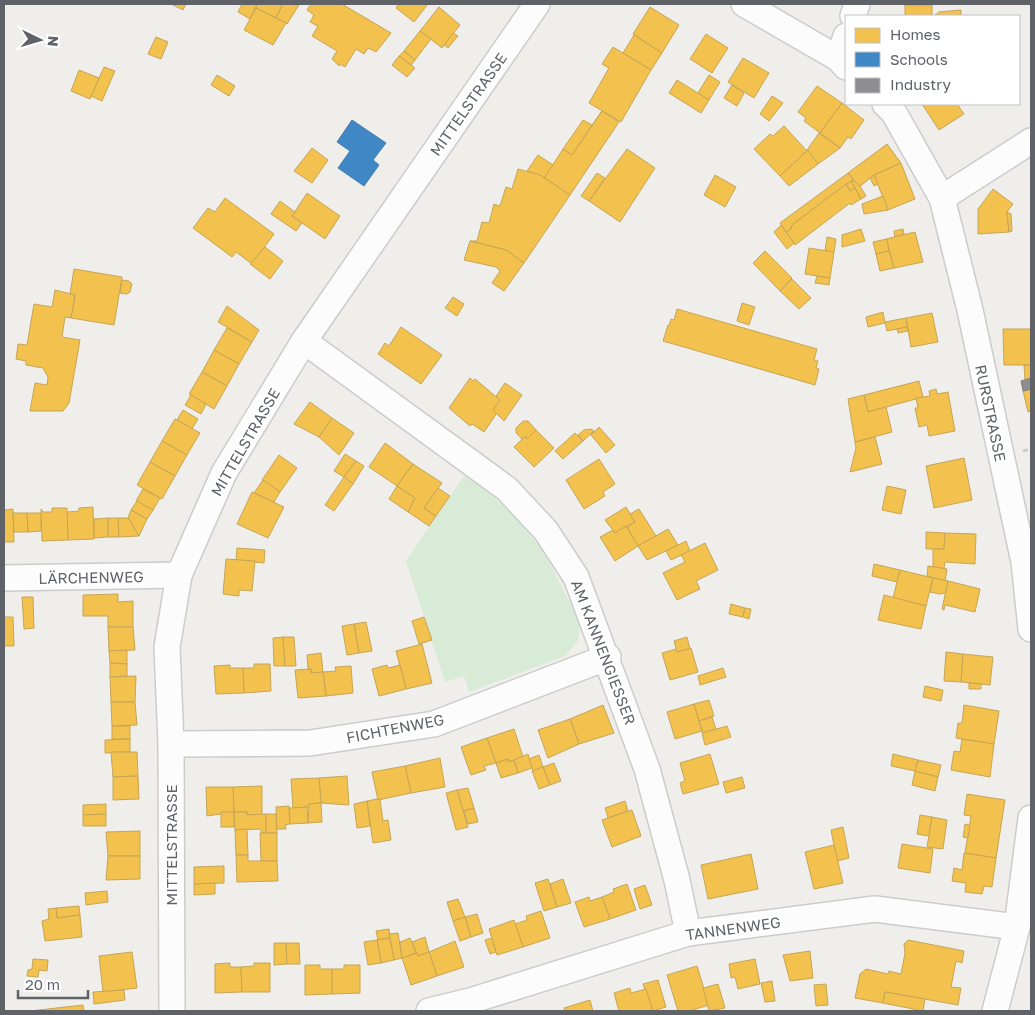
<svg xmlns="http://www.w3.org/2000/svg" width="1035" height="1015" viewBox="0 0 1035 1015" font-family="'Golos Text',sans-serif">
	<rect width="100%" height="100%" fill="#efeeea"/>
	<path fill="#d8ebd6" d="M464,476L481,485L515,517L544,553L580,622L578,641L565,656L469,692L464,676L445,682L406,561Z"/>
	<g fill="#f2c14e" stroke="#c6a556">
		<path d="M171,4H186L183,10Z"/>
		<path d="M242,4H257L250,19L238,12Z"/>
		<path d="M257,4H283L276,18L256,8Z"/>
		<path d="M283,4L299,5L287,24L276,18Z"/>
		<path d="M311,4H342L391,33L376,52L368,48L364,54L356,49L345,67L340,64L339,66L332,59L337,51L312,36L318,26L310,22L314,15L307,10Z"/>
		<path d="M399,4H428L414,22L396,8Z"/>
		<rect x="905" y="5" width="27" height="11"/>
		<path d="M439,7L460,25L442,48L420,31Z"/>
		<path d="M650,7L679,25L662,53L633,34Z"/>
		<path d="M256,8L286,23L273,45L244,30Z"/>
		<path d="M961,10V16H934L939,12Z"/>
		<path d="M420,31L431,39L415,60L404,51Z"/>
		<path d="M453,33L458,36L448,48L444,45Z"/>
		<path d="M706,34L728,48L712,73L690,59Z"/>
		<path d="M634,35L662,53L651,70L623,53Z"/>
		<path d="M156,37L168,42L161,59L148,54Z"/>
		<path d="M613,47L651,70L621,122L589,103L609,68L602,64Z"/>
		<path d="M404,51L415,60L411,65L399,56Z"/>
		<path d="M399,56L415,68L407,77L392,65Z"/>
		<path d="M743,58L769,73L754,98L728,82Z"/>
		<path d="M104,67L115,71L102,101L91,96Z"/>
		<path d="M79,70L99,78L90,99L71,91Z"/>
		<path d="M217,75L235,86L229,96L211,85Z"/>
		<path d="M709,75L720,82L709,100L698,93Z"/>
		<path d="M677,80L709,100L701,113L669,93Z"/>
		<path d="M732,85L744,93L737,106L724,98Z"/>
		<path d="M817,86L842,103L820,133L804,121L806,118L798,112Z"/>
		<path d="M772,96L783,103L769,121L760,114Z"/>
		<path d="M842,103L864,120L851,139L848,137L840,148L820,133Z"/>
		<path d="M922,104H957L964,114L939,130Z"/>
		<path d="M602,111L572,155L563,149L583,120L592,125Z"/>
		<path d="M602,111L619,122L570,195L544,178L563,149L572,155Z"/>
		<path d="M784,126L807,151L780,176L754,149L770,134L773,136Z"/>
		<path d="M819,133L840,148L818,164L807,150Z"/>
		<path d="M887,144L901,163L874,175L859,187L848,173Z"/>
		<path d="M312,148L328,160L312,183L294,171Z"/>
		<path d="M627,149L655,168L620,222L589,201Z"/>
		<path d="M808,150L818,164L789,186L780,176Z"/>
		<path d="M538,155L553,165L544,178L527,171Z"/>
		<path d="M901,163L915,199L888,210L874,175Z"/>
		<path d="M518,169L540,175L570,195L524,263L506,250L470,241H477L482,222L489,223L494,204L500,206L506,187L512,189Z"/>
		<path d="M597,173L605,178L589,201L581,196Z"/>
		<path d="M848,173L853,180L792,225L791,229L786,232L780,223Z"/>
		<path d="M715,175L736,187L725,207L704,195Z"/>
		<path d="M874,175L878,184L874,186L870,178Z"/>
		<path d="M853,180L860,186L866,196L861,199L851,181Z"/>
		<path d="M851,181L855,188L850,191L846,184Z"/>
		<path d="M846,184L850,191L855,188L861,199L851,205L850,203L795,245L786,232L791,229L792,225Z"/>
		<path d="M993,189L1013,204L1007,212L1009,232L978,234V209Z"/>
		<path d="M307,193L340,216L325,239L292,216Z"/>
		<path d="M883,196L888,210L864,214L862,204Z"/>
		<path d="M225,198L274,234L252,264L236,252L232,257L193,228L208,208L215,212Z"/>
		<path d="M280,201L295,212L292,216L302,223L296,231L271,214Z"/>
		<path d="M1007,212L1011,214L1012,231L1009,232Z"/>
		<path d="M781,225L794,243L787,249L774,232Z"/>
		<path d="M861,229L865,241L842,247V235Z"/>
		<path d="M903,229L904,234L895,237L894,231Z"/>
		<path d="M915,232L923,262L894,268L886,239Z"/>
		<path d="M827,237L836,239L834,252L825,251Z"/>
		<path d="M887,239L889,251L876,254L873,242Z"/>
		<path d="M470,241L506,250L524,263L504,291L492,283L500,271L496,267L464,260Z"/>
		<path d="M265,247L283,261L270,279L250,264Z"/>
		<path d="M809,248L834,252L830,278L805,274Z"/>
		<path d="M765,251L792,278L780,291L753,263Z"/>
		<path d="M889,251L894,268L880,271L876,254Z"/>
		<path d="M74,269L122,277L114,325L71,318L75,295L70,294Z"/>
		<path d="M817,276L830,278L829,285L815,283Z"/>
		<path d="M792,279L811,298L799,309L780,291Z"/>
		<path d="M122,280L129,281L132,284L130,292L127,294L120,293Z"/>
		<path d="M55,290L75,295L71,318L65,317L62,337L80,340L69,403L63,411H30L35,383L47,385L48,377L43,368L26,365V361L16,359L18,344L27,345L34,304L52,307Z"/>
		<path d="M453,297L464,304L457,316L445,308Z"/>
		<path d="M742,303L755,307L749,325L737,321Z"/>
		<path d="M227,306L259,330L252,342L218,322Z"/>
		<path d="M677,309L817,349L814,360L818,361L816,368L819,369L815,385L663,341L668,325L669,326L671,319L674,320Z"/>
		<path d="M883,312L885,323L868,327L866,317Z"/>
		<path d="M932,313L938,342L911,347L906,318Z"/>
		<path d="M906,318L907,327L887,331L885,322Z"/>
		<path d="M401,327L442,355L421,384L378,354L385,343L389,346Z"/>
		<path d="M907,327L908,331L898,333L897,329Z"/>
		<path d="M227,328L252,342L239,364L214,350Z"/>
		<path d="M1003,329H1031V365H1004Z"/>
		<path d="M214,350L239,364L227,386L202,372Z"/>
		<path d="M1024,365H1031V378L1025,380Z"/>
		<path d="M202,372L227,386L214,409L189,394Z"/>
		<path d="M470,378L473,381L475,379L500,400L493,410L497,413L484,432L472,424L470,426L449,408Z"/>
		<path d="M919,381L923,397L868,412L864,395Z"/>
		<path d="M505,383L522,395L504,421L493,410L500,400L496,396Z"/>
		<path d="M936,389L937,394L948,392L955,431L929,436L927,425L919,427L915,408H918L916,398L930,396L929,391Z"/>
		<path d="M1031,389V411L1028,412L1023,391Z"/>
		<path d="M191,395L206,404L201,414L185,405Z"/>
		<path d="M864,395L868,412L886,407L892,432L855,442L848,399Z"/>
		<path d="M310,402L332,418L319,437L294,424Z"/>
		<path d="M183,410L198,419L192,429L177,420Z"/>
		<path d="M332,418L354,433L339,455L319,437Z"/>
		<path d="M175,419L200,433L187,455L162,441Z"/>
		<path d="M523,421H528L536,430L527,439L525,436L522,439L516,433V428Z"/>
		<path d="M599,427L615,445L606,453L591,435Z"/>
		<path d="M591,429L594,431L583,441L578,435L584,430Z"/>
		<path d="M536,430L554,448L534,467L514,447L525,436L527,439Z"/>
		<path d="M575,433L583,441L563,459L555,451Z"/>
		<path d="M875,437L882,464L850,472L856,448L855,442Z"/>
		<path d="M162,441L187,455L175,476L150,462Z"/>
		<path d="M385,443L413,464L397,486L369,467Z"/>
		<path d="M345,454L356,461L344,477L334,471Z"/>
		<path d="M279,455L297,468L280,492L262,480Z"/>
		<path d="M964,458L972,500L934,508L926,466Z"/>
		<path d="M599,459L615,484L603,492L605,496L584,509L566,480Z"/>
		<path d="M356,461L364,466L353,484L344,477Z"/>
		<path d="M150,462L175,476L162,499L137,485Z"/>
		<path d="M413,464L442,483L424,508L436,516L429,526L408,512L415,498L397,486Z"/>
		<path d="M344,477L353,484L334,511L325,505Z"/>
		<path d="M263,480L280,492L274,502L254,493Z"/>
		<path d="M397,486L415,498L408,512L389,499Z"/>
		<path d="M887,486L906,490L901,514L882,510Z"/>
		<path d="M438,488L450,496L436,516L424,508Z"/>
		<path d="M143,489L160,498L153,510L136,501Z"/>
		<path d="M252,492L284,507L268,538L237,524Z"/>
		<path d="M137,501L153,510L147,519L131,510Z"/>
		<path d="M93,507L94,539L68,540L67,512L79,511V508Z"/>
		<path d="M626,507L635,522L615,533L605,520Z"/>
		<path d="M52,508H67L68,540L42,541L41,509L43,512H52Z"/>
		<path d="M13,509L14,542H4V510Z"/>
		<path d="M639,509L656,536L638,546L627,527L635,522L630,514Z"/>
		<path d="M131,510L147,519L139,536L128,518Z"/>
		<path d="M13,513H27L28,532H14Z"/>
		<path d="M27,513H41V531L28,532Z"/>
		<path d="M108,518H118L119,537H108Z"/>
		<path d="M108,518V537L94,538V519Z"/>
		<path d="M118,518H128L139,536L119,537Z"/>
		<path d="M626,526L638,546L615,561L600,537L613,530L615,533Z"/>
		<path d="M668,529L678,545L647,560L638,546Z"/>
		<path d="M926,532L945,533L944,549H926Z"/>
		<path d="M945,533L976,534L975,564L945,562L944,569L933,567V549H944Z"/>
		<path d="M686,541L690,551L671,560L666,551Z"/>
		<path d="M705,543L718,570L696,581L700,589L677,600L663,573L685,562L681,555Z"/>
		<path d="M237,548L265,550L264,563L236,560Z"/>
		<path d="M226,559L255,561L252,591L239,590V596L223,594Z"/>
		<path d="M874,564L900,570L897,582L872,576Z"/>
		<path d="M928,566L947,569L945,581L927,576Z"/>
		<path d="M900,570L933,578L926,606L893,598Z"/>
		<path d="M933,578L948,581L946,593L940,594L930,592Z"/>
		<path d="M948,581L980,589L975,612L945,605L944,610L942,609Z"/>
		<path d="M118,594V602L133,601V627H108V616H83V595Z"/>
		<path d="M884,595L926,606L921,629L878,620Z"/>
		<path d="M22,597H33L34,628L24,629Z"/>
		<path d="M731,604L745,608L743,617L729,614Z"/>
		<path d="M745,608L751,609L749,619L743,617Z"/>
		<path d="M4,617H13L14,646H4Z"/>
		<path d="M424,617L432,640L419,644L412,621Z"/>
		<path d="M366,622L372,651L359,653L354,624Z"/>
		<path d="M354,624L359,653L347,655L342,626Z"/>
		<path d="M108,627H133L135,650L109,651Z"/>
		<path d="M283,637L285,666H274L273,638Z"/>
		<path d="M283,637H294L296,666H285Z"/>
		<path d="M687,637L690,649L677,652L674,641Z"/>
		<path d="M422,644L432,683L406,689L396,651Z"/>
		<path d="M691,648L698,672L670,680L662,653L676,649L677,652Z"/>
		<path d="M127,650V664L110,663L109,651Z"/>
		<path d="M946,652L963,654L961,682L944,681Z"/>
		<path d="M321,653L323,672L311,673V669H308L307,655Z"/>
		<path d="M963,654L993,657L990,685L961,682Z"/>
		<path d="M110,663L127,664V676L110,677Z"/>
		<path d="M254,664H270L271,691L244,693L243,668H254Z"/>
		<path d="M230,665V668H243L244,693L216,694L214,666Z"/>
		<path d="M387,665L388,668L400,665L406,689L379,696L372,669Z"/>
		<path d="M351,666L353,693L326,696L323,672L336,671L335,667Z"/>
		<path d="M723,668L726,677L700,685L698,676Z"/>
		<path d="M311,669V673L323,672L326,696L298,698L295,670Z"/>
		<path d="M136,676L135,702H111L110,677Z"/>
		<path d="M969,683L981,684V689H969Z"/>
		<path d="M925,686L943,690L941,701L923,697Z"/>
		<path d="M709,700L714,716L699,721L694,704Z"/>
		<path d="M111,702H135L137,725L112,726Z"/>
		<path d="M694,704L702,731L675,739L667,712Z"/>
		<path d="M603,705L614,733L579,744L570,719Z"/>
		<path d="M964,705L999,711L994,744L956,738L958,723H962Z"/>
		<path d="M712,717L716,729L703,733L699,721Z"/>
		<path d="M570,719L579,744L548,758L538,730Z"/>
		<rect x="112" y="726" width="18" height="13"/>
		<path d="M727,726L731,737L705,745L702,733Z"/>
		<path d="M514,729L523,757L508,762V759L496,763L487,738Z"/>
		<path d="M487,738L496,763L484,766L486,770L471,775L461,747Z"/>
		<path d="M130,739V752L105,753V740Z"/>
		<path d="M962,739L994,744L990,777L951,770L954,751L960,752Z"/>
		<path d="M111,752H137L138,776L113,777Z"/>
		<path d="M528,754L532,768L518,773L514,760Z"/>
		<path d="M710,754L719,784L683,794L680,783L685,781L680,763Z"/>
		<path d="M893,754L918,760L915,771L891,766Z"/>
		<path d="M539,755L543,767L533,771L529,759Z"/>
		<path d="M440,758L445,787L411,793L405,766Z"/>
		<path d="M508,759V762L514,760L518,773L501,778L496,763Z"/>
		<path d="M918,760L941,765L938,777L915,771Z"/>
		<path d="M554,763L561,781L550,785L543,767Z"/>
		<path d="M405,766L411,793L378,800L372,772Z"/>
		<path d="M543,767L550,785L539,789L532,771Z"/>
		<path d="M915,771L938,777L935,791L912,785Z"/>
		<path d="M138,776L139,799L113,800V777Z"/>
		<path d="M347,776L349,805L321,803L319,778Z"/>
		<path d="M742,777L745,788L726,793L723,782Z"/>
		<path d="M319,778L321,803L309,804V807L293,808L291,779Z"/>
		<path d="M262,786V815H247V812H234L233,787Z"/>
		<path d="M206,787H233L234,812L207,816Z"/>
		<path d="M468,788L474,808L463,811L457,790Z"/>
		<path d="M457,790L468,827L456,830L446,793Z"/>
		<path d="M967,794L1005,800L996,858L965,853L971,816L964,815Z"/>
		<path d="M377,799L380,800L383,821L388,820L391,840L373,843L367,801Z"/>
		<path d="M367,801L370,826L357,828L354,804Z"/>
		<path d="M625,801L628,811L608,818L605,808Z"/>
		<path d="M321,803L322,822L308,823L309,804Z"/>
		<path d="M106,804V814L83,815V805Z"/>
		<path d="M289,806L290,824L285,825L286,829H277L276,807Z"/>
		<path d="M307,807L308,823L290,824L289,808Z"/>
		<path d="M474,808L478,822L468,824L464,811Z"/>
		<path d="M632,810L641,836L612,847L602,820Z"/>
		<rect x="221" y="812" width="13" height="15"/>
		<path d="M234,812H247V815L266,814V833H261V829L235,830Z"/>
		<path d="M106,814V826H83V815Z"/>
		<path d="M266,814H276L277,833H266Z"/>
		<path d="M920,815L932,817L929,836L917,834Z"/>
		<path d="M932,817L947,820L943,849L927,847Z"/>
		<path d="M965,824L970,825L968,838L963,837Z"/>
		<path d="M843,827L849,858L837,861L831,830Z"/>
		<path d="M247,829L248,855H236L235,830Z"/>
		<path d="M140,831V856H108L106,832Z"/>
		<path d="M260,833H277V861H261Z"/>
		<path d="M902,844L933,849L930,873L898,868Z"/>
		<path d="M834,845L843,883L814,889L805,852Z"/>
		<path d="M964,853L996,858L992,887L984,886L982,894L965,892L966,883L952,881L954,868L962,870Z"/>
		<path d="M751,854L758,889L708,899L701,865Z"/>
		<path d="M236,855H248V861H277L278,881L237,882Z"/>
		<path d="M108,856H140V879L106,880Z"/>
		<path d="M224,866V883L194,884V867Z"/>
		<path d="M548,879L557,907L544,911L535,883Z"/>
		<path d="M563,879L571,903L557,907L550,884Z"/>
		<path d="M215,883V894L194,895V884Z"/>
		<path d="M627,884L636,910L610,919L602,897L614,892L613,889Z"/>
		<path d="M645,885L652,905L640,909L634,889Z"/>
		<path d="M107,891L108,902L86,905L85,893Z"/>
		<path d="M589,897L590,901L602,897L610,919L584,927L575,902Z"/>
		<path d="M458,899L465,917L453,921L447,902Z"/>
		<path d="M79,906L80,915L57,918L56,908Z"/>
		<path d="M56,908L57,918L80,915L82,937L45,941L42,921L49,919L48,909Z"/>
		<path d="M541,911L550,938L523,947L515,924L527,920L526,916Z"/>
		<path d="M477,914L483,933L471,937L465,917Z"/>
		<path d="M465,917L471,937L460,941L453,921Z"/>
		<path d="M514,920L523,947L497,955L489,929Z"/>
		<path d="M389,929L390,938L378,940L376,931Z"/>
		<path d="M398,933L402,958L394,960L389,934Z"/>
		<path d="M425,937L429,952L418,956L412,942Z"/>
		<path d="M390,938L394,960L381,963L377,940Z"/>
		<path d="M410,938L416,953L402,958L400,942Z"/>
		<path d="M492,938L496,952L490,954L485,940Z"/>
		<path d="M377,940L381,963L368,965L364,942Z"/>
		<path d="M908,940L964,951L962,963L956,961L951,987L961,988L958,1005L885,992L883,1003L855,998L860,974L866,969L888,974L889,971L901,974L905,953L904,944Z"/>
		<path d="M455,941L464,967L437,976L429,952Z"/>
		<path d="M274,943H286L287,964L274,965Z"/>
		<path d="M286,943H299L300,964H287Z"/>
		<path d="M810,951L813,978L790,981L783,955Z"/>
		<path d="M132,952L137,988L103,992L99,956Z"/>
		<path d="M429,952L437,976L411,985L402,958L417,953L418,956Z"/>
		<path d="M33,959L48,960L47,971L39,970L38,977L27,976L28,970L32,969Z"/>
		<path d="M755,959L760,984L738,989L735,977L731,978L729,964Z"/>
		<path d="M230,963V967H241L242,992L215,993V964Z"/>
		<path d="M254,963H270V992H242L241,967L254,966Z"/>
		<path d="M305,965H320V969H332V994L305,995Z"/>
		<path d="M344,965H360V993L332,994V969H344Z"/>
		<path d="M697,966L709,1005L689,1011H678L667,975Z"/>
		<path d="M658,980L666,1007L653,1011L643,984Z"/>
		<path d="M772,981L775,1001L765,1002L761,983Z"/>
		<path d="M718,984L725,1008L709,1011L703,988Z"/>
		<path d="M826,984L828,1005L816,1006L814,985Z"/>
		<path d="M630,988L631,993L646,989L653,1011H619L614,993Z"/>
		<path d="M124,990L125,1000L94,1004L93,992Z"/>
		<path d="M885,992L925,999L923,1011L883,1003Z"/>
		<path d="M590,1000L593,1011H565L564,1008Z"/>
		<path d="M83,1005L84,1011H30Z"/>
	</g>
	<path fill="#3f88c5" stroke="#497da9" d="M352,120L386,143L373,160L379,165L364,186L338,168L350,151L337,142Z"/>
	<path fill="#8d8d92" stroke="#7f8085" d="M1031,378V389L1023,391L1021,381Z"/>
	<g fill="none" stroke-linecap="round" stroke-linejoin="round">
		<g stroke="#cbcccc" stroke-width="28">
			<g id="minor">
				<path d="M744,4L839,59L846,67"/>
				<path d="M853,16L857,4"/>
				<path d="M839,59L846,36"/>
				<path d="M885,104L894,113L942,198L970,310L1024,562L1031,629"/>
				<path d="M942,198L1031,141"/>
				<path d="M304,341L507,489L546,531L576,577L647,769L677,880L688,933"/>
				<path d="M4,578L179,575"/>
				<path d="M171,744L310,743L434,724L608,657"/>
				<path d="M172,1011L171,744L167,647L179,575L224,473L304,341L537,4"/>
				<path d="M429,1011L470,1001L688,933L875,909L1017,927"/>
				<path d="M995,1011L1017,927L1031,818"/>
			</g>
		</g>
		<path stroke="#cacfcc" stroke-width="3" stroke-dasharray="5 2.5" stroke-linecap="butt" d="M1023,451L1031,449"/>
		<use href="#minor" stroke="#fdfcfc" stroke-width="25"/>
	</g>
	<g text-anchor="middle" dominant-baseline="central" stroke-width="5" stroke-linejoin="round" paint-order="stroke">
		<g font-size="15" fill="#5f6368" stroke="#fff">
			<text transform="translate(468 104) rotate(-55)">MITTELSTRASSE</text>
			<text transform="translate(991 413) rotate(78)">RURSTRASSE</text>
			<text transform="translate(245 442) rotate(-60)">MITTELSTRASSE</text>
			<text transform="translate(91 577) rotate(-1)">LÄRCHENWEG</text>
			<text transform="translate(604 652) rotate(69)">AM KANNENGIESSER</text>
			<text transform="translate(395 728) rotate(-11)">FICHTENWEG</text>
			<text transform="translate(171 845) rotate(-90)">MITTELSTRASSE</text>
			<text transform="translate(733 928) rotate(-8)">TANNENWEG</text>
		</g>
	</g>
	<rect width="1035" height="1015" fill="none" stroke="#5f6368" stroke-width="10"/>
	<rect x="845" y="15" width="175" height="90" fill="#ffffff" stroke="#bfc1c3"/>
	<rect x="855" y="28" width="25" height="15" fill="#f2c14e" stroke="#bfc1c3"/>
	<text x="890" y="40" font-size="15" fill="#5f6368">Homes</text>
	<rect x="855" y="52" width="25" height="15" fill="#3f88c5" stroke="#bfc1c3"/>
	<text x="890" y="65" font-size="15" fill="#5f6368">Schools</text>
	<rect x="855" y="78" width="25" height="15" fill="#8d8d92" stroke="#bfc1c3"/>
	<text x="890" y="90" font-size="15" fill="#5f6368">Industry</text>
	<g transform="translate(40 40) rotate(95)" stroke="#ffffff" stroke-width="4" paint-order="stroke">
	<path d="M0-4L9 19L0 12L-9 19Z" fill="#5f6368"/>
	<text y="-8" font-size="14" font-weight="bold" text-anchor="middle" fill="#5f6368">N</text>
	</g>
	<path d="M18 990v8h70v-8" fill="none" stroke="#5f6368" stroke-width="2.5"/>
	<text x="25" y="990" font-size="15" fill="#5f6368" stroke="#ffffff" stroke-width="4" paint-order="stroke">20 m</text>
</svg>
